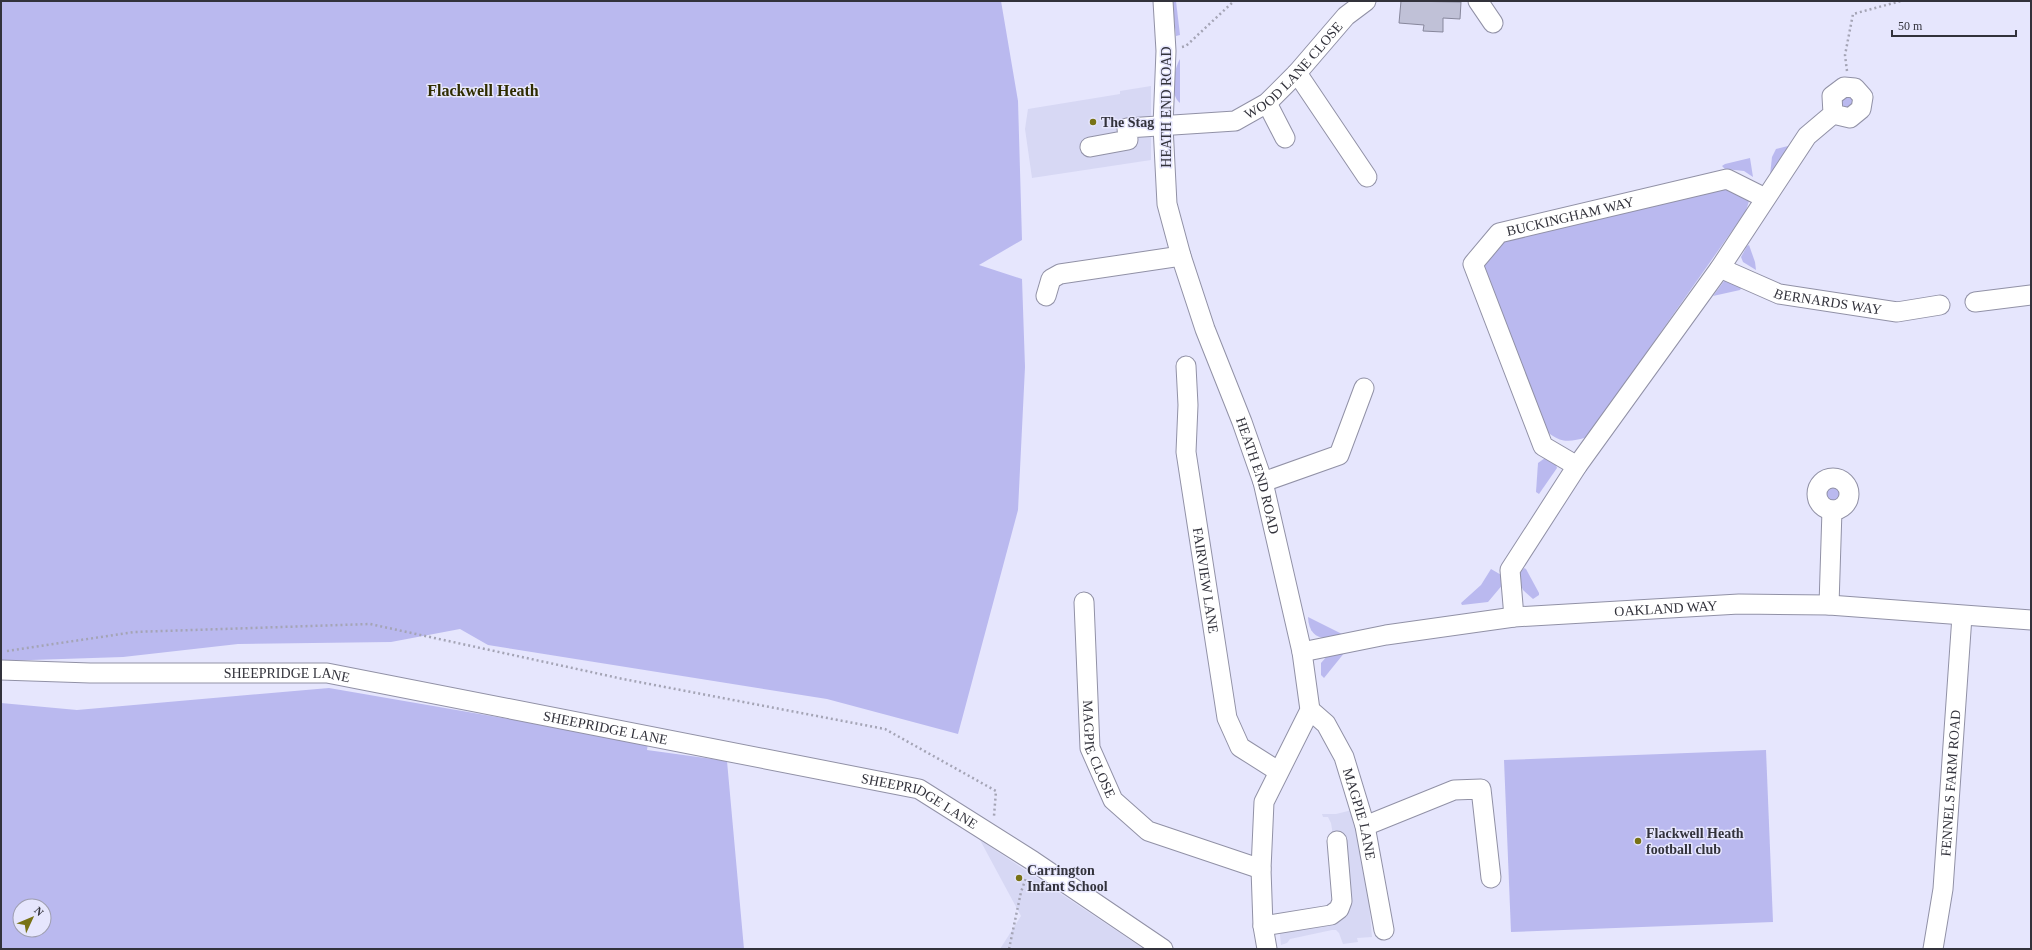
<svg xmlns="http://www.w3.org/2000/svg" width="2032" height="950" viewBox="0 0 2032 950" font-family="'Times New Roman',serif">
	<rect width="100%" height="100%" fill="#e6e6fd"/>
	<g fill="#d7d8f4">
		<path d="M1151,86V160L1032,178L1025,129L1028,109L1120,94V91Z"/>
		<path d="M1352,810L1366,870L1372,937L1357,938L1358,942L1343,944L1339,933L1336,930H1332L1290,939L1287,943L1281,945L1278,915L1334,910L1333,835L1331,823L1328,817H1323L1322,814H1336Z"/>
		<path d="M980,840L1144,949H1000L1021,916Z"/>
	</g>
	<g fill="#bab9ef" fill-rule="evenodd">
		<path d="M1,1H1001L1018,101L1022,240L979,265L1022,279L1025,367L1018,510L958,734L827,699L488,645L460,629L391,642L238,644L123,657L1,661Z"/>
		<path d="M1172,1H1176L1180,35L1176,36Z"/>
		<path d="M1180,59V103C1169,95 1174,69 1180,59Z"/>
		<path d="M1841,93L1858,98L1847,113L1837,100Z"/>
		<path d="M1792,145L1770,175L1772,157L1776,149Z"/>
		<path d="M1750,158L1753,177L1744,171L1725,169L1722,166L1725,164Z"/>
		<path d="M1735,181L1748,192L1749,201L1746,211L1587,437C1568,443 1560,443 1545,430L1483,272L1481,257L1492,241Z"/>
		<path d="M1749,245L1755,262L1756,270L1743,262L1741,257L1747,246Z"/>
		<path d="M1727,277L1745,282L1740,290L1713,296Z"/>
		<path d="M1552,453L1557,468L1539,494L1536,492L1538,463Z"/>
		<circle cx="1831" cy="493" r="11"/>
		<path d="M1524,568L1526,569L1539,593V595L1533,599L1523,590L1517,576Z"/>
		<path d="M1491,569L1503,576L1504,583L1488,602L1462,605L1461,603L1481,585Z"/>
		<path d="M1308,617L1342,634C1324,642 1309,639 1308,617Z"/>
		<path d="M1345,652L1324,678L1321,675V663L1328,655Z"/>
		<path d="M329,688L648,743L647,750L727,761L744,949H1V703L77,710ZM20,906H44V930H20Z"/>
		<path d="M1766,750L1773,922L1511,932L1504,760Z"/>
	</g>
	<path fill="#c0c1d7" stroke="#87879c" d="M1401,1L1461,2L1460,19L1443,18V32L1423,31L1424,25L1399,23Z"/>
	<g fill="none" stroke-linecap="round" stroke-linejoin="round">
		<g stroke="#9191a6" stroke-width="21">
			<g id="minor">
				<path id="s1" d="M1163,1L1166,51L1163,126L1167,204L1181,256L1205,329L1242,422L1263,482L1302,652L1310,710L1264,802L1261,869L1263,926L1267,949"/>
				<path d="M1478,1L1493,23"/>
				<path d="M1297,73L1367,177"/>
				<path d="M1267,103L1285,138"/>
				<path id="s2" d="M1090,147L1128,140L1127,128L1235,121L1267,103L1297,73L1346,16L1366,1"/>
				<path id="s3" d="M1720,268L1779,294L1897,312L1940,305"/>
				<path d="M1046,296L1051,279L1060,274L1181,256"/>
				<path d="M1975,302L2031,295"/>
				<path id="s4" d="M1186,366L1188,405L1186,452L1227,718L1240,747L1278,771"/>
				<path id="s5" d="M1577,466L1543,446L1473,264L1499,233L1727,179L1765,198"/>
				<circle cx="1833" cy="494" r="16"/>
				<path d="M1263,482L1339,455L1364,388"/>
				<path id="s6" d="M1084,602L1090,748L1113,800L1148,831L1261,869"/>
				<path d="M1829,605L1832,510"/>
				<path d="M1514,617L1510,570L1577,466L1720,268L1807,136L1833,114L1832,96L1844,87L1855,88L1863,97L1861,109L1850,118L1833,114"/>
				<path id="s7" d="M1302,652L1386,635L1514,617L1739,604L1829,605L2031,620"/>
				<path id="s8" d="M1,670L90,673H327L919,789L1033,861L1163,949"/>
				<path id="s9" d="M1310,710L1326,724L1344,757L1365,826L1384,930"/>
				<path d="M1365,826L1454,790L1481,789L1491,878"/>
				<path d="M1263,926L1331,915L1339,909L1342,901L1337,841"/>
				<path id="s10" d="M1933,949L1943,889L1962,616"/>
			</g>
		</g>
		<g stroke="#a4a4b5" stroke-width="2.5" stroke-dasharray="2 3" stroke-linecap="butt">
			<path d="M1182,47L1186,46L1234,1"/>
			<path d="M1847,71L1845,55L1853,14L1901,1"/>
			<path d="M7,651L134,632L370,624L623,679L885,729L996,791L994,816"/>
			<path d="M1009,949L1021,892L1026,878"/>
		</g>
		<use href="#minor" stroke="#fff" stroke-width="19"/>
	</g>
	<g fill="#787215" stroke="#e6e6fd" stroke-width="1.5">
		<circle cx="1093" cy="122" r="4"/>
		<circle cx="1638" cy="841" r="4"/>
		<circle cx="1019" cy="878" r="4"/>
	</g>
	<g text-anchor="middle" dominant-baseline="central" stroke-width="3" stroke-linejoin="round" paint-order="stroke">
		<g font-size="14" fill="#32323b" stroke="#e6e6fd">
			<text stroke="none"><textPath href="#s2" startOffset="237">WOOD LANE CLOSE</textPath></text>
			<text transform="translate(1166 107) rotate(-90)">HEATH END ROAD</text>
			<text stroke="none"><textPath href="#s5" startOffset="348">BUCKINGHAM WAY</textPath></text>
			<text stroke="none"><textPath href="#s3" startOffset="114">BERNARDS WAY</textPath></text>
			<text stroke="none"><textPath href="#s1" startOffset="490">HEATH END ROAD</textPath></text>
			<text stroke="none"><textPath href="#s4" startOffset="216">FAIRVIEW LANE</textPath></text>
			<text stroke="none"><textPath href="#s7" startOffset="367">OAKLAND WAY</textPath></text>
			<text stroke="none"><textPath href="#s8" startOffset="286">SHEEPRIDGE LANE</textPath></text>
			<text stroke="none"><textPath href="#s8" startOffset="610">SHEEPRIDGE LANE</textPath></text>
			<text stroke="none"><textPath href="#s6" startOffset="149">MAGPIE CLOSE</textPath></text>
			<text stroke="none"><textPath href="#s10" startOffset="167">FENNELS FARM ROAD</textPath></text>
			<text stroke="none"><textPath href="#s8" startOffset="934">SHEEPRIDGE LANE</textPath></text>
			<text stroke="none"><textPath href="#s9" startOffset="118">MAGPIE LANE</textPath></text>
		</g>
		<g font-size="14" font-weight="bold" fill="#32323b" stroke="#e6e6fd" text-anchor="start">
			<text x="1101" y="122">The Stag</text>
			<text x="1646" y="833">Flackwell Heath<tspan x="1646" dy="16">football club</tspan></text>
			<text x="1027" y="870">Carrington<tspan x="1027" dy="16">Infant School</tspan></text>
		</g>
		<g font-size="16" font-weight="bold" fill="#2f2c01" stroke="#e6e6fd">
			<text x="483" y="90">Flackwell Heath</text>
		</g>
	</g>
	<rect width="2032" height="950" fill="none" stroke="#32323b" stroke-width="4"/>
	<g transform="translate(32 918) rotate(46)"><circle r="19" fill="#e6e6fd" stroke="#9e9eaf"/>
	<path d="M0-3L7 15L0 10L-7 15Z" fill="#787215"/>
	<text y="-6" font-size="11" font-weight="bold" text-anchor="middle" fill="#32323b">N</text>
	</g>
	<path d="M1892 30v6h124v-6" fill="none" stroke="#32323b" stroke-width="2"/>
	<text x="1898" y="30" font-size="12" fill="#32323b" stroke="#e6e6fd" stroke-width="3" paint-order="stroke">50 m</text>
</svg>
